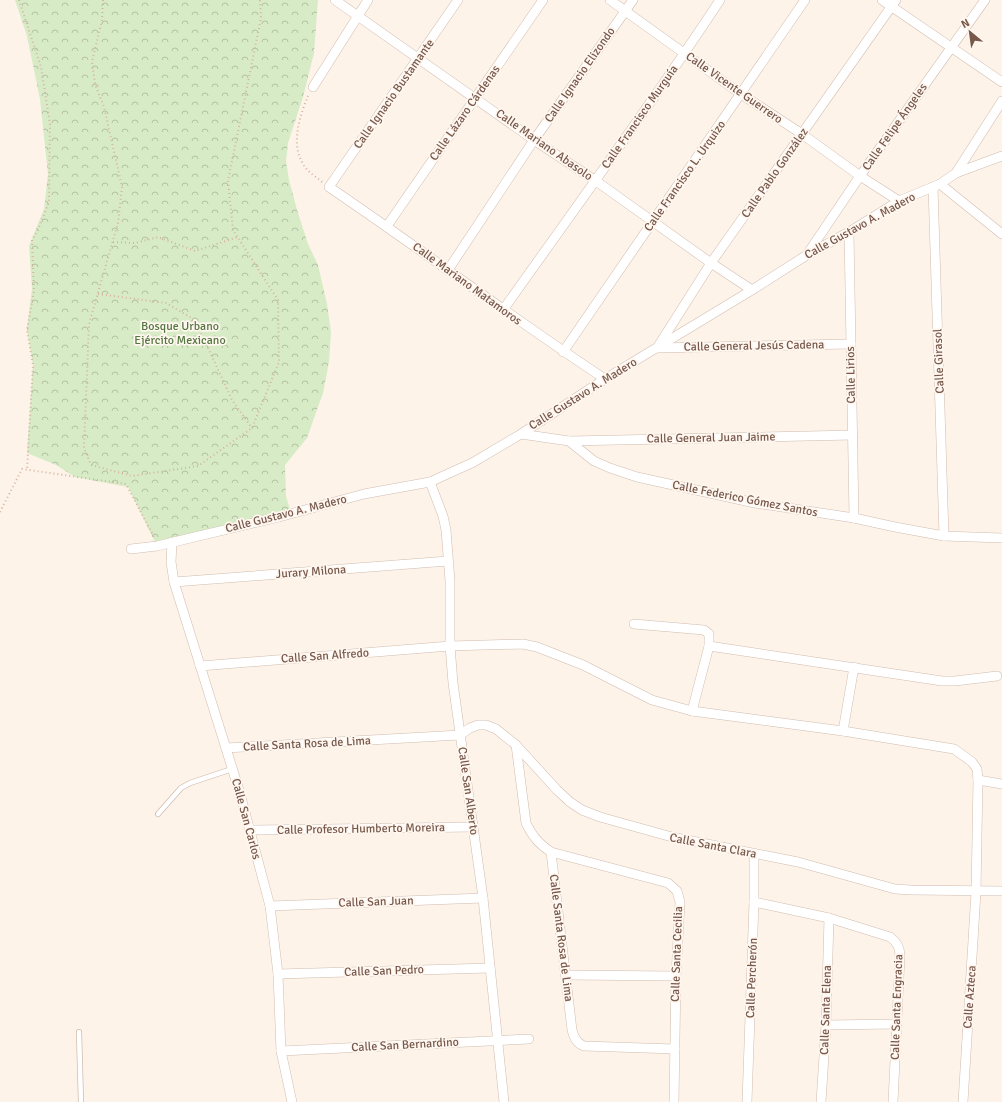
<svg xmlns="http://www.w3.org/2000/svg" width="1002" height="1102" viewBox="0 0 1002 1102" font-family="Signika,sans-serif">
	<defs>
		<pattern id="park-crowns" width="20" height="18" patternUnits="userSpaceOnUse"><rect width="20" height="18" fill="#d7ebc6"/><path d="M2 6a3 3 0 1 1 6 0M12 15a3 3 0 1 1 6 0" fill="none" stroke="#b3c1a3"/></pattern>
	</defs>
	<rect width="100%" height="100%" fill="#fdf3e8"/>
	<path fill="url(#park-crowns)" d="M15,0H318L314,53L303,97L288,143L286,161L289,180L297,210L308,244L318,265L327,304L331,332L329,362L323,393L307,438L285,465L286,496L290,510L159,550L128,487L75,477L56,465L27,453L33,365L27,329L32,289L29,246L44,209L48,174L40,99L27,36Z"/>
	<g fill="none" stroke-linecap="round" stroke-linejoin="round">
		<g stroke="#d1bcb0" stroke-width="6">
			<g id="service">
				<path d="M158,814L181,788L190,783L232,769"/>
				<path d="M79,1032L81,1102"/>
			</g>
		</g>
		<g stroke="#d1bcb0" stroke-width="10">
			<g id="minor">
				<path d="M335,0L534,140L596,181L711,263L752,290"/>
				<path d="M458,0L329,187C422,250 511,317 605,379"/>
				<path d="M610,0L741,94L802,134L860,176L899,201"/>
				<path d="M882,0L1002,82"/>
				<path d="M313,87L368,0"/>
				<path d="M956,173L1002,101"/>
				<path d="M940,184L1002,234"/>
				<path d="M933,187L944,536"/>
				<path d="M387,226L543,0"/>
				<path d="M849,232L854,518"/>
				<path d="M808,253L860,176L985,0"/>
				<path d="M448,270L534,140L633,0"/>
				<path d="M503,310C576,207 651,105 720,0"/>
				<path d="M659,345L711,263L896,0"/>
				<path d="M658,348L851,344"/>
				<path d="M563,352L805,0"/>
				<path d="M521,434L569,441L594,461L610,468L637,477L755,503L854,518L895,527L944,536L1002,538"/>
				<path d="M569,441L853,435"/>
				<path d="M430,482L443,516L446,530L450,581V646L453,683L483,898L504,1102"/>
				<path d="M172,542L171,562L174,582L239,790L270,906L278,974L281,1051L292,1102"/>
				<path d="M131,549L157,546L279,517L364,494L430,482L454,471L472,463L521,434L605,379L752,290L807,255L849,232L899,201L940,184L956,173L1002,156"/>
				<path d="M174,582L448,561"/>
				<path d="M634,624L704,630L709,634V646L692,711"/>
				<path d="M709,646L942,681H955L997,676"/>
				<path d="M200,666L450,646L523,644L537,647L583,665L652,700L692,711L843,731L954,749L972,762L977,769L978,780L976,892L963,1102"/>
				<path d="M843,731L854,667"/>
				<path d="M516,745L526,823C533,837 538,843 551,852L572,1030C574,1037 576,1043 584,1046L675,1049"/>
				<path d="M226,748L460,735L470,728L478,725H486L496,729L516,745L557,790L570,802L582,810L600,817L672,837L798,862L895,889L911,890L1002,891"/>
				<path d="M978,780L1002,784"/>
				<path d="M249,830L473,827"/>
				<path d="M551,852L668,883L677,891L680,902L676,976L674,1102"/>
				<path d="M754,902L829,918L890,937C897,942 900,947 900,956L893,1102"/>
				<path d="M270,906L483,898"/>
				<path d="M278,974L490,968"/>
				<path d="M566,975L676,976"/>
				<path d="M826,1025L897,1024"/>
				<path d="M281,1051L529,1039"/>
				<path d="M747,1102L754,902V854"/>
				<path d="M821,1102L826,1025L829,918"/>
			</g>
		</g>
		<g stroke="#d8b3a2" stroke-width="2" stroke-dasharray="1 3" stroke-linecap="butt">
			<path d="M19,0L41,67L50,124L49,202L38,230L32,240L34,291L27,330L33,365L27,470"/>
			<path d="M103,0L102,20L92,62L95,84L104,107L122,187L118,223L89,324L84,448L91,465L132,476L198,466L252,428L279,362L278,300L233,230L228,181L261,18L260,0"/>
			<path d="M308,96C300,115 291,143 302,162C306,171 315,176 322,182"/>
			<path d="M113,242L135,243L158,237L195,251L238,237"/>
			<path d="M98,294L166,303L190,317L204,339L232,400L252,428"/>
			<path d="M0,512L22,469L126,484L154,537"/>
		</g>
		<use href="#service" stroke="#fff" stroke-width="4.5"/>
		<use href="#minor" stroke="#fff" stroke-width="9"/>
	</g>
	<g text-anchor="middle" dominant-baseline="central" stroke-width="3.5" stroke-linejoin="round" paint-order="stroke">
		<g font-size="12" fill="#77584b" stroke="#fff7ef">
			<text transform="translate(580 75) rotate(-55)">Calle Ignacio Elizondo</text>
			<text transform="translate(734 88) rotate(35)">Calle Vicente Guerrero</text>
			<text transform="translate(394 94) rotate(-55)">Calle Ignacio Bustamante</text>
			<text transform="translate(465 113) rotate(-55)">Calle Lázaro Cárdenas</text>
			<text transform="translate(640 117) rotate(-55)">Calle Francisco Murguía</text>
			<text transform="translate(895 127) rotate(-55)">Calle Felipe Ángeles</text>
			<text transform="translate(544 145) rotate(35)">Calle Mariano Abasolo</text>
			<text transform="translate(775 173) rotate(-55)">Calle Pablo González</text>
			<text transform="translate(685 176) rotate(-55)">Calle Francisco L. Urquizo</text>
			<text transform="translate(860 226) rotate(-29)">Calle Gustavo A. Madero</text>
			<text transform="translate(467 284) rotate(36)">Calle Mariano Matamoros</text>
			<text transform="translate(754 346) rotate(-1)">Calle General Jesús Cadena</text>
			<text transform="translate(939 361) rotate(-92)">Calle Girasol</text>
			<text transform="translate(851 375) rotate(-91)">Calle Lirios</text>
			<text transform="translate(583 394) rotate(-32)">Calle Gustavo A. Madero</text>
			<text transform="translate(711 438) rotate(-1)">Calle General Juan Jaime</text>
			<text transform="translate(745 499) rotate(11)">Calle Federico Gómez Santos</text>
			<text transform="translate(286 514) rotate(-14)">Calle Gustavo A. Madero</text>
			<text transform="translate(311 572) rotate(-4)">Jurary Milona</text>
			<text transform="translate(325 656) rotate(-4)">Calle San Alfredo</text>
			<text transform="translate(307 744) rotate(-3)">Calle Santa Rosa de Lima</text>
			<text transform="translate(468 791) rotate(82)">Calle San Alberto</text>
			<text transform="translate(246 819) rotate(75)">Calle San Carlos</text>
			<text transform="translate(361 829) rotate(-1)">Calle Profesor Humberto Moreira</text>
			<text transform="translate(713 846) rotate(11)">Calle Santa Clara</text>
			<text transform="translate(376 902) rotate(-2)">Calle San Juan</text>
			<text transform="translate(561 938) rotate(83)">Calle Santa Rosa de Lima</text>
			<text transform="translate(677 954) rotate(-88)">Calle Santa Cecilia</text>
			<text transform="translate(384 971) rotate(-2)">Calle San Pedro</text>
			<text transform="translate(752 978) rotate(-88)">Calle Percherón</text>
			<text transform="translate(970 997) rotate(-86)">Calle Azteca</text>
			<text transform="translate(897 1007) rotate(-88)">Calle Santa Engracia</text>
			<text transform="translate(826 1010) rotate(-88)">Calle Santa Elena</text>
			<text transform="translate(405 1045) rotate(-3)">Calle San Bernardino</text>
		</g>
		<g font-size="12" fill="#547740" stroke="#fff7ef">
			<text x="180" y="326">Bosque Urbano<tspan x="180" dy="14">Ejército Mexicano</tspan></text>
		</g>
	</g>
	<g transform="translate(970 32) rotate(331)" stroke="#fff7ef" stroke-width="3" paint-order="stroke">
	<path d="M0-3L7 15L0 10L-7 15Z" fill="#77584b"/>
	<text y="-6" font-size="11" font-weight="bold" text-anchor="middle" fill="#77584b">N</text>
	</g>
</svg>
